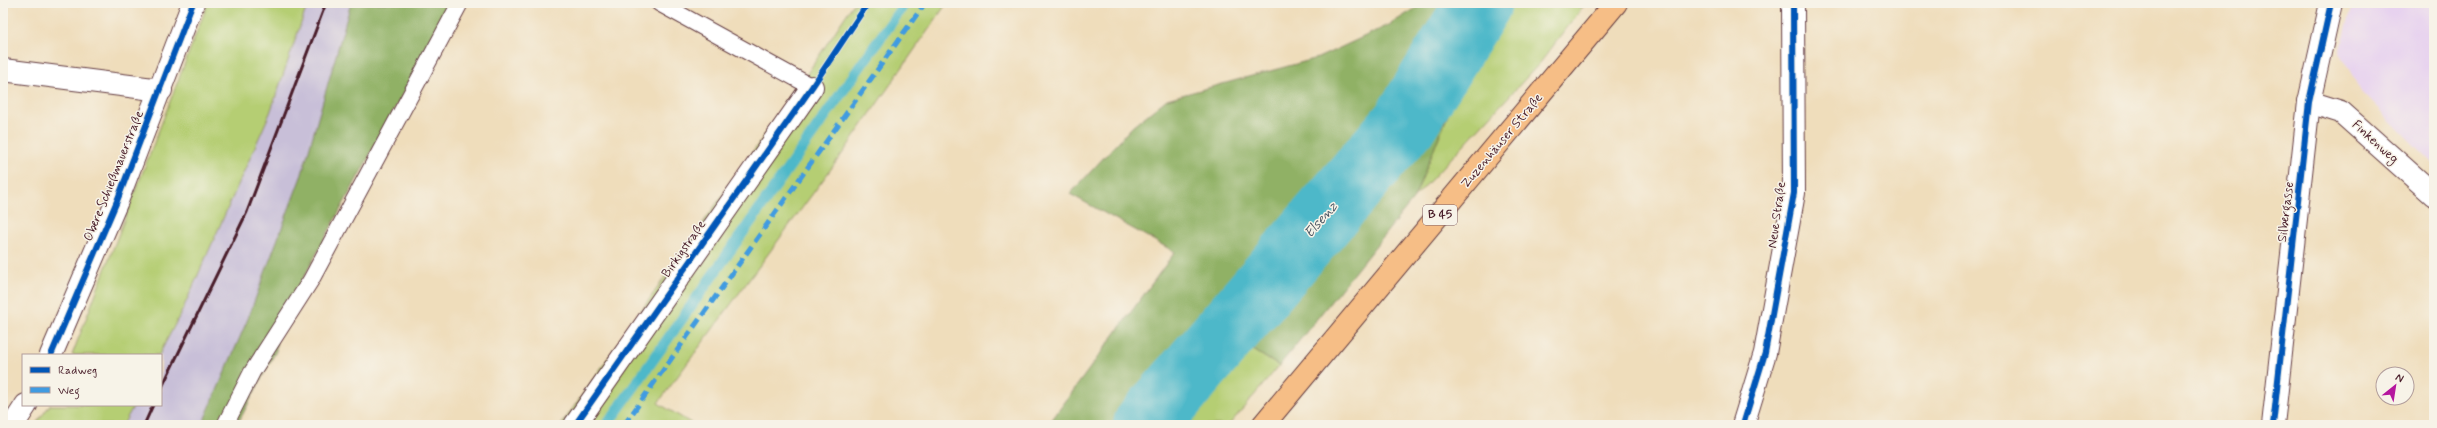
<svg xmlns="http://www.w3.org/2000/svg" width="2437" height="428" viewBox="0 0 2437 428" font-family="Mynerve,sans-serif">
	<rect width="100%" height="100%" fill="#f7f3e8"/>
	<filter id="ink" filterUnits="userSpaceOnUse"><feTurbulence type="fractalNoise" baseFrequency=".025" numOctaves="2"/><feDisplacementMap in="SourceGraphic" scale="8" xChannelSelector="R" yChannelSelector="G"/><feConvolveMatrix kernelMatrix="1 2 1 2 8 2 1 2 1" color-interpolation-filters="sRGB"/></filter>
	<filter id="wash" filterUnits="userSpaceOnUse"><feTurbulence type="fractalNoise" baseFrequency=".012" numOctaves="4" result="noise"/><feDisplacementMap in="SourceGraphic" scale="16" xChannelSelector="R" yChannelSelector="G"/><feGaussianBlur stdDeviation="0.9" result="paint"/><feColorMatrix in="noise" values="0 0 0 0 0 0 0 0 0 0 0 0 0 0 0 0 0 1.4 0 .05"/><feComposite in="paint" operator="in"/></filter>
	<g filter="url(#wash)">
		<rect width="100%" height="100%" fill="#efddbb"/>
		<path fill="#e7d2ef" d="M2353,3H2434V165L2360,90L2340,52Z"/>
		<path fill="#c8bfd8" d="M308,3H351L302,174L247,321L202,425H123L134,405H161V355H159L182,311L270,113Z"/>
		<g fill="#b5ce73" stroke="#80764f">
			<path d="M208,3H308L270,113L182,311L159,355H72Z"/>
			<path d="M854,3H947L845,150L658,403L694,425H561L797,89Z"/>
			<path d="M1502,3H1586L1540,63L1414,198L1480,36Z"/>
			<path d="M1231,336L1279,366L1229,425H1148Z"/>
			<path d="M50,405H134L123,425H35Z"/>
		</g>
		<g fill="#90b165" stroke="#6d6848">
			<path d="M351,3H452L277,327L276,351L237,425H202L247,321L302,174Z"/>
			<path d="M1424,3H1502L1480,36L1414,198L1279,366L1231,336L1148,425H1048L1175,252L1070,194L1132,127L1167,99L1318,58L1389,25Z"/>
		</g>
		<g fill="none" stroke-linecap="round" stroke-linejoin="round">
			<path stroke="#4db8c9" stroke-width="11" d="M607,425L905,3"/>
			<path stroke="#4db8c9" stroke-width="66" d="M1146,425L1404,124L1479,3"/>
		</g>
	</g>
	<g filter="url(#ink)">
		<g fill="none" stroke-linecap="round" stroke-linejoin="round">
			<g stroke="#633c41" stroke-width="18">
				<g id="lane">
					<path d="M659,3L812,87"/>
					<path d="M225,425L252,372L311,280L460,3"/>
				</g>
			</g>
			<g stroke="#633c41" stroke-width="24">
				<g id="street">
					<path d="M3,70L161,90"/>
					<path d="M2309,102L2341,112L2434,195"/>
					<path d="M51,355L117,201L193,3"/>
					<path d="M13,425L26,405"/>
					<path d="M575,425L812,87"/>
					<path d="M1743,425L1765,353L1794,193L1793,3"/>
					<path d="M2273,425L2309,102L2331,3"/>
				</g>
			</g>
			<g stroke="#633c41" stroke-width="24">
				<path id="primary" d="M1263,425L1616,3"/>
			</g>
			<use href="#lane" stroke="#fff" stroke-width="16"/>
			<use href="#street" stroke="#fff" stroke-width="22"/>
			<use href="#primary" stroke="#f6be86" stroke-width="22"/>
			<g stroke="#4a1f2b" stroke-width="3">
				<path d="M161,389L247,212L326,3"/>
				<path d="M144,425L153,405"/>
			</g>
			<path stroke="#409be1" stroke-width="5" stroke-dasharray="10 5" stroke-linecap="butt" d="M624,425L925,3"/>
			<g stroke="#f7f3e8" stroke-width="8">
				<g id="cycleway">
					<path d="M51,355L117,201L193,3"/>
					<path d="M575,425L812,87L868,3"/>
					<path d="M1743,425L1765,353L1794,193L1793,3"/>
					<path d="M2273,425L2309,102L2331,3"/>
				</g>
			</g>
			<use href="#cycleway" stroke="#0057b8" stroke-width="6"/>
		</g>
	</g>
	<g text-anchor="middle" dominant-baseline="central" stroke-width="3" stroke-linejoin="round" paint-order="stroke">
		<rect fill="#f7f3e8" stroke="#7e5f64" stroke-width="1" x="1423" y="205" width="34" height="20" rx="3"/>
		<g font-size="12" font-weight="bold" fill="#4a1f2b">
			<text x="1440" y="215">B 45</text>
		</g>
		<g font-size="13" fill="#4a1f2b" stroke="#f7f3e8">
			<text transform="translate(1502 141) rotate(-50)">Zuzenhäuser Straße</text>
			<text transform="translate(2375 142) rotate(42)">Finkenweg</text>
			<text transform="translate(114 176) rotate(-68)">Obere Schießmauerstraße</text>
			<text transform="translate(2286 212) rotate(-83)">Silbergasse</text>
			<text transform="translate(1777 215) rotate(-82)">Neue Straße</text>
			<text transform="translate(684 249) rotate(-55)">Birkigstraße</text>
		</g>
		<g font-size="14" font-style="italic" fill="#4b5562" stroke="#f7f3e8">
			<text transform="translate(1321 220) rotate(-49)">Elsenz</text>
		</g>
	</g>
	<rect width="2437" height="428" fill="none" stroke="#f7f3e8" stroke-width="16"/>
	<rect x="22" y="354" width="140" height="52" fill="#f7f3e8" stroke="#b29e9c"/>
	<rect x="30" y="367" width="20" height="6" fill="#0057b8" stroke="#b29e9c"/>
	<text x="58" y="374" font-size="12" fill="#4a1f2b">Radweg</text>
	<rect x="30" y="387" width="20" height="6" fill="#409be1" stroke="#b29e9c"/>
	<text x="58" y="394" font-size="12" fill="#4a1f2b">Weg</text>
	<g transform="translate(2395 386) rotate(30)"><circle r="19" fill="#f7f3e8" stroke="#b29e9c"/>
	<path d="M0-3L7 15L0 10L-7 15Z" fill="#b5179e"/>
	<text y="-6" font-size="11" font-weight="bold" text-anchor="middle" fill="#4a1f2b">N</text>
	</g>
</svg>
